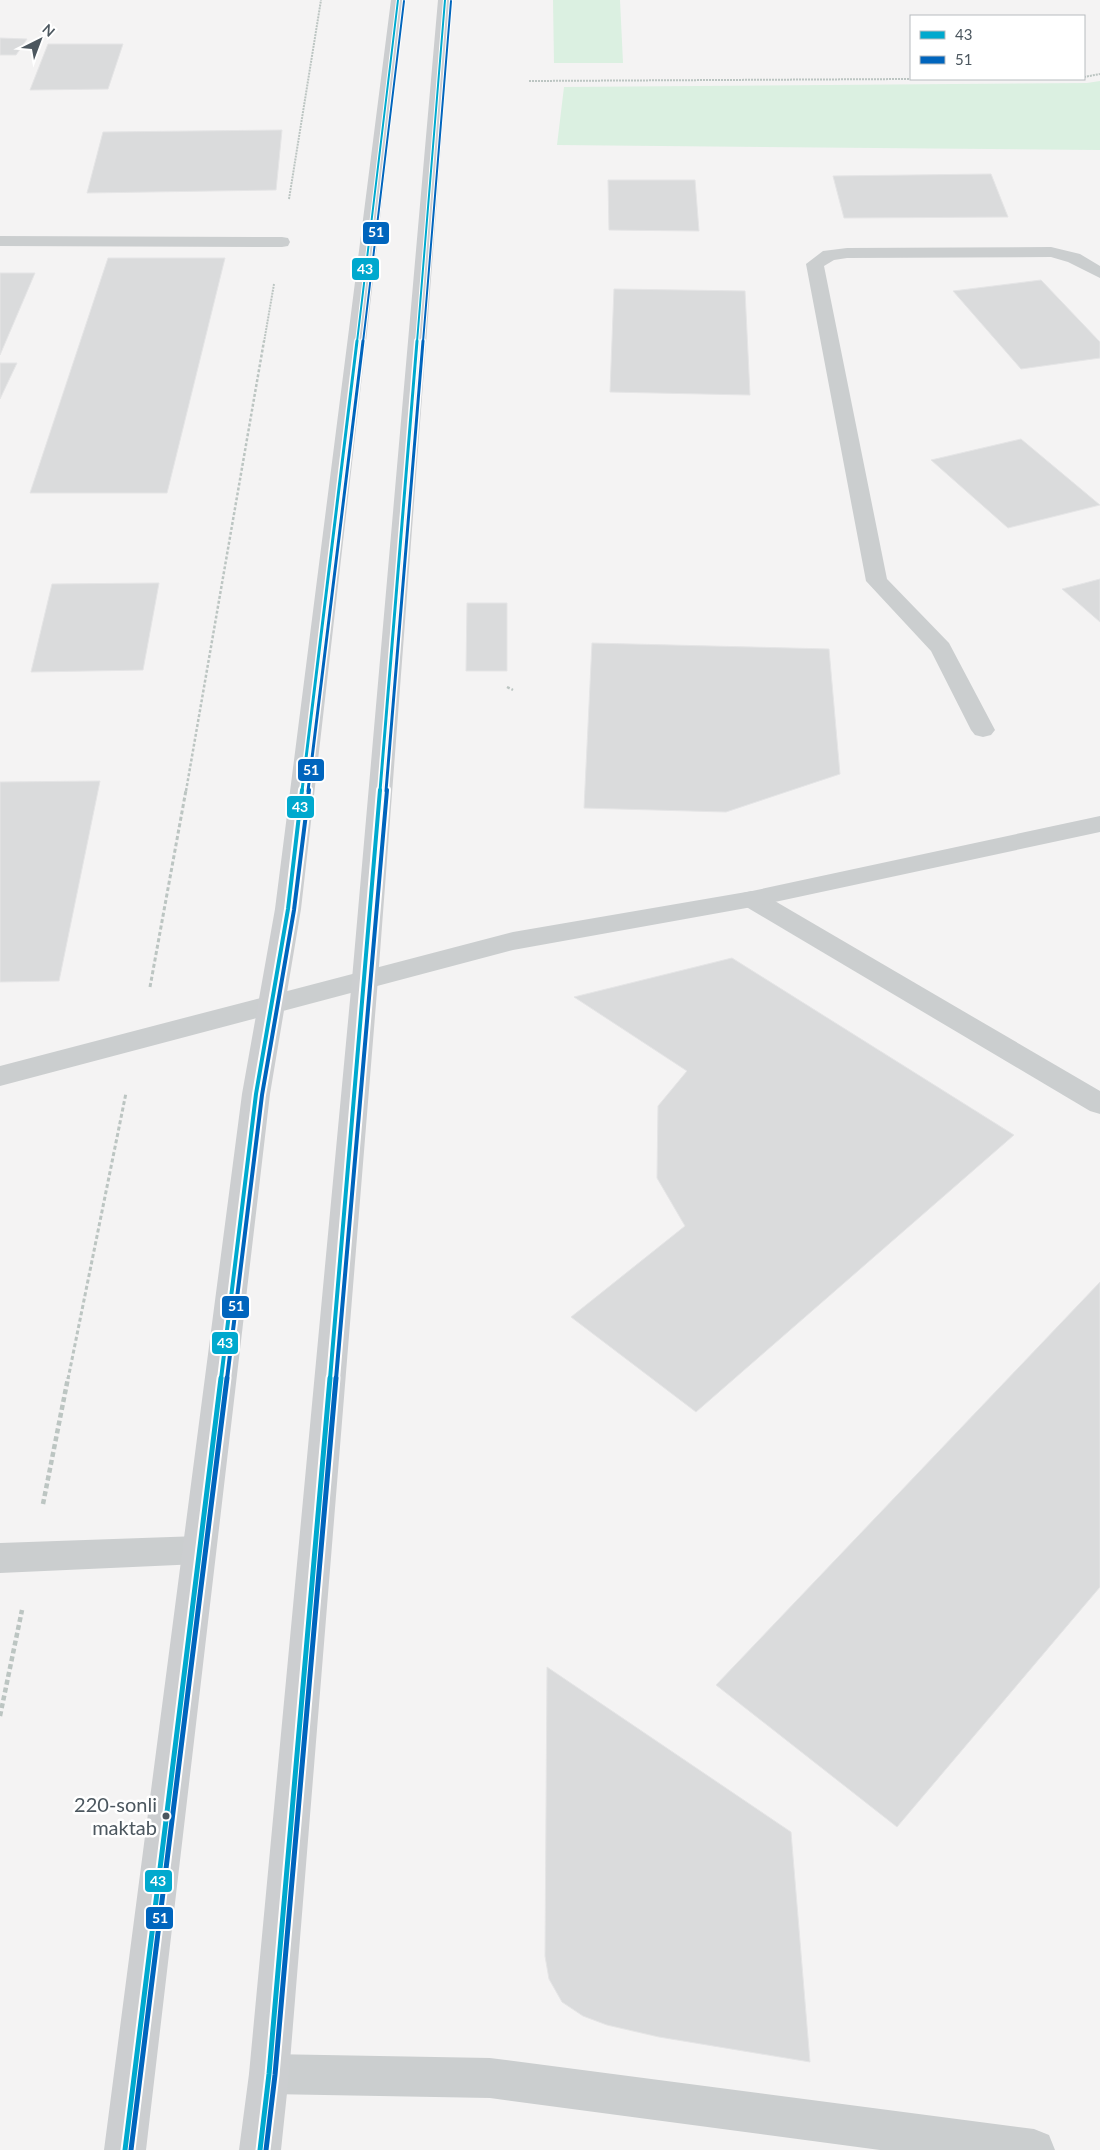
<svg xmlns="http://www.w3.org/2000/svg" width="1100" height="2150" viewBox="0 0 1100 2150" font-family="Lato,sans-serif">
	<rect width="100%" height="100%" fill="#f4f3f3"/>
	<g fill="#dbf0e1">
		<path d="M553,0H620L623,63H554Z"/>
		<path d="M1100,81V150L557,145L564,87L1087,83Z"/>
	</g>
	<g fill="#dadbdc" stroke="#e5e5e6">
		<path d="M0,38L27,39L16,55H0Z"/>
		<path d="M48,44H123L108,89L30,90Z"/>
		<path d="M282,130L276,190L87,193L103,132Z"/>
		<path d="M991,174L1008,217L844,218L833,176Z"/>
		<path d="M608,180H695L699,231L609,230Z"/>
		<path d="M108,258H225L167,493H30Z"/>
		<path d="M0,273H35L0,355Z"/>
		<path d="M1041,280L1100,342V358L1021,369L953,291Z"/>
		<path d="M614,289L745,291L750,395L610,392Z"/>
		<path d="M0,363H17L0,399Z"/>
		<path d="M1021,439L1100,505L1008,528L931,460Z"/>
		<path d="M1100,579V622L1062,589Z"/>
		<path d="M159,583L143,670L31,672L52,584Z"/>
		<path d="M467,603H507V671H466Z"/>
		<path d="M592,643L829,649L840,774L726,812L584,808Z"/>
		<path d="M100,781L59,981L0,982V782Z"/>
		<path d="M732,958L1014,1135L696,1412L571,1317L685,1226L657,1178L658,1106L687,1071L574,997Z"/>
		<path d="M1100,1282V1587L897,1827L716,1685Z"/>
		<path d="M547,1667L791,1832L810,2062L659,2037L607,2025L583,2016L562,2002L549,1979L545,1956Z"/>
	</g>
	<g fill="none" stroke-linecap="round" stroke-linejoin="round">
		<g stroke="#bcc5c2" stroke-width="2" stroke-dasharray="2 1" stroke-linecap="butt">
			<path d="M1084,77L1100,74"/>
			<path d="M529,81L911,79"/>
			<path d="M289,199L321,0"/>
			<path d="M264,342L274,284"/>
		</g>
		<g stroke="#bcc5c2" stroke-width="2.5" stroke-dasharray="3 2" stroke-linecap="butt">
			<path d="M507,687L513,690"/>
			<path d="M186,791L264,341"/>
		</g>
		<g stroke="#bcc5c2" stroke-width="3" stroke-dasharray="4 2.5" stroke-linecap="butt">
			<path d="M150,987L186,790"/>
			<path d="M68,1379L126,1093"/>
		</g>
		<g stroke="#bcc5c2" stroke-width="4.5" stroke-dasharray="5 3" stroke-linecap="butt">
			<path d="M43,1504L68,1378"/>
			<path d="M0,1716L22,1610"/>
		</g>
		<g fill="#cbcecf" fill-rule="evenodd">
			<path d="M752,891L761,893L1100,1091V1114L1090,1111L743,905L739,899L743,893Z"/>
			<path d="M199,1536L211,1540L216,1550L211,1560L199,1564L0,1573V1543Z"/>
			<path d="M269,2054L490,2058L1034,2129L1049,2135L1055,2150H880L490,2098L269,2094L255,2088L249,2074L255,2060Z"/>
		</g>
		<g fill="#cbcecf" fill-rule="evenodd">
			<path d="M0,236L282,237L288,238L290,242L288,246L282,247L0,246Z"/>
			<path d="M1051,247L1080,254L1100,266V278L1068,262L1051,257L847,258L834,260L824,266L887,579L949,643L995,730L991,735L983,737L975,735L971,730L931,651L866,581L806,264L823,251L847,248Z"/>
			<path d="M1100,816V832L752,907L513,950L0,1086V1066L513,932L752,891Z"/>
		</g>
		<g fill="#ccced0" fill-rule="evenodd">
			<path d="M391,0H405L301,909L270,1094L146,2150H104L242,1094L275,909Z"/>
			<path d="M438,0H452L378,979L289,2074L281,2150H239L249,2074L352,979Z"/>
		</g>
		<g stroke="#fff" stroke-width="4">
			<g id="bus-1-far3">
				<path d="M357,342L398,0"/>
				<path d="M417,342L445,0"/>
			</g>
		</g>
		<g stroke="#fff" stroke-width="6">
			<g id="bus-1-far2">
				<path d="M302,791L357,341"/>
				<path d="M380,791L417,341"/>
			</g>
		</g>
		<g stroke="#fff" stroke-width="8">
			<g id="bus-1-far1">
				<path d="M221,1379L256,1094L288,909L302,790"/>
				<path d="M330,1379L380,790"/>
			</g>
		</g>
		<g stroke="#fff" stroke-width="9">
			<g id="bus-1">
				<path d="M125,2150L221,1378"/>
				<path d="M260,2150L269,2074L330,1378"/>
			</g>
		</g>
		<g stroke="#fff" stroke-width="4">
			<g id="bus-2-far3">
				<path d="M363,342L404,1"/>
				<path d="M423,342L451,1"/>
			</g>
		</g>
		<g stroke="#fff" stroke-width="6">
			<g id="bus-2-far2">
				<path d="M308,791L363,341"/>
				<path d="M386,791L423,341"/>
			</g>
		</g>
		<g stroke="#fff" stroke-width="8">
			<g id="bus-2-far1">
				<path d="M227,1379L262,1095L294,910L309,790"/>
				<path d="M336,1379L387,790"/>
			</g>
		</g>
		<g stroke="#fff" stroke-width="9">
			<g id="bus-2">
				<path d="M131,2150L227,1378"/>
				<path d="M266,2150L275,2075L336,1378"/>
			</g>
		</g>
		<use href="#bus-1-far3" stroke="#00a9ce" stroke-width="2"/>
		<use href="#bus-1-far2" stroke="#00a9ce" stroke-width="3"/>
		<use href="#bus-1-far1" stroke="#00a9ce" stroke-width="4"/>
		<use href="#bus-1" stroke="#00a9ce" stroke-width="5"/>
		<use href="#bus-2-far3" stroke="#0065bd" stroke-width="2"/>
		<use href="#bus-2-far2" stroke="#0065bd" stroke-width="3"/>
		<use href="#bus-2-far1" stroke="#0065bd" stroke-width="4"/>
		<use href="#bus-2" stroke="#0065bd" stroke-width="5"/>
	</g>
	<circle fill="#4c575f" stroke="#fff" stroke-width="2" cx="166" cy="1816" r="4.5"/>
	<g text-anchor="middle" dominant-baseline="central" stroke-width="5" stroke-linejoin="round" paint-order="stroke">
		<g font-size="20" fill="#4c575f" stroke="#fff" text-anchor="end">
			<text x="157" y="1804">220-sonli<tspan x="157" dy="23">maktab</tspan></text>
		</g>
	</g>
	<g stroke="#fff" stroke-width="2">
		<rect x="362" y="221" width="28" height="24" rx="5" fill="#0065bd"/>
		<rect x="351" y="257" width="29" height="24" rx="5" fill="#00a9ce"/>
		<rect x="297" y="758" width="28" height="24" rx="5" fill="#0065bd"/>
		<rect x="286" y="795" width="29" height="24" rx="5" fill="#00a9ce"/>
		<rect x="221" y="1295" width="29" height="24" rx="5" fill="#0065bd"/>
		<rect x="211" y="1331" width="28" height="24" rx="5" fill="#00a9ce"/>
		<rect x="144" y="1869" width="29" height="24" rx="5" fill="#00a9ce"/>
		<rect x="145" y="1906" width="29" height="24" rx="5" fill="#0065bd"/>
	</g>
	<g font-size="14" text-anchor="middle" font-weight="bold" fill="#fff">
		<text x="376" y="237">51</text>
		<text x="365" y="274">43</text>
		<text x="311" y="775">51</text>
		<text x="300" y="812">43</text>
		<text x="236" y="1311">51</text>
		<text x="225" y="1348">43</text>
		<text x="158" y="1886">43</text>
		<text x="160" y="1923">51</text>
	</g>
	<rect x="910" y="15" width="175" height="65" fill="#ffffff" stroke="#b7bcbf"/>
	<rect x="920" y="31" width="25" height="8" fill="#00a9ce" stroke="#b7bcbf"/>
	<text x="955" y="40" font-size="15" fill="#4c575f">43</text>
	<rect x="920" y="56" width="25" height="8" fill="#0065bd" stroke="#b7bcbf"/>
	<text x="955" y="65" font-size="15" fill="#4c575f">51</text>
	<g transform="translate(40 40) rotate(42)" stroke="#ffffff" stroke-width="4" paint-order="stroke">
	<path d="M0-4L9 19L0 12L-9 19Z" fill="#4c575f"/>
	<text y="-8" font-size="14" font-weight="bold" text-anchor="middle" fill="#4c575f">N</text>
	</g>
</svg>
